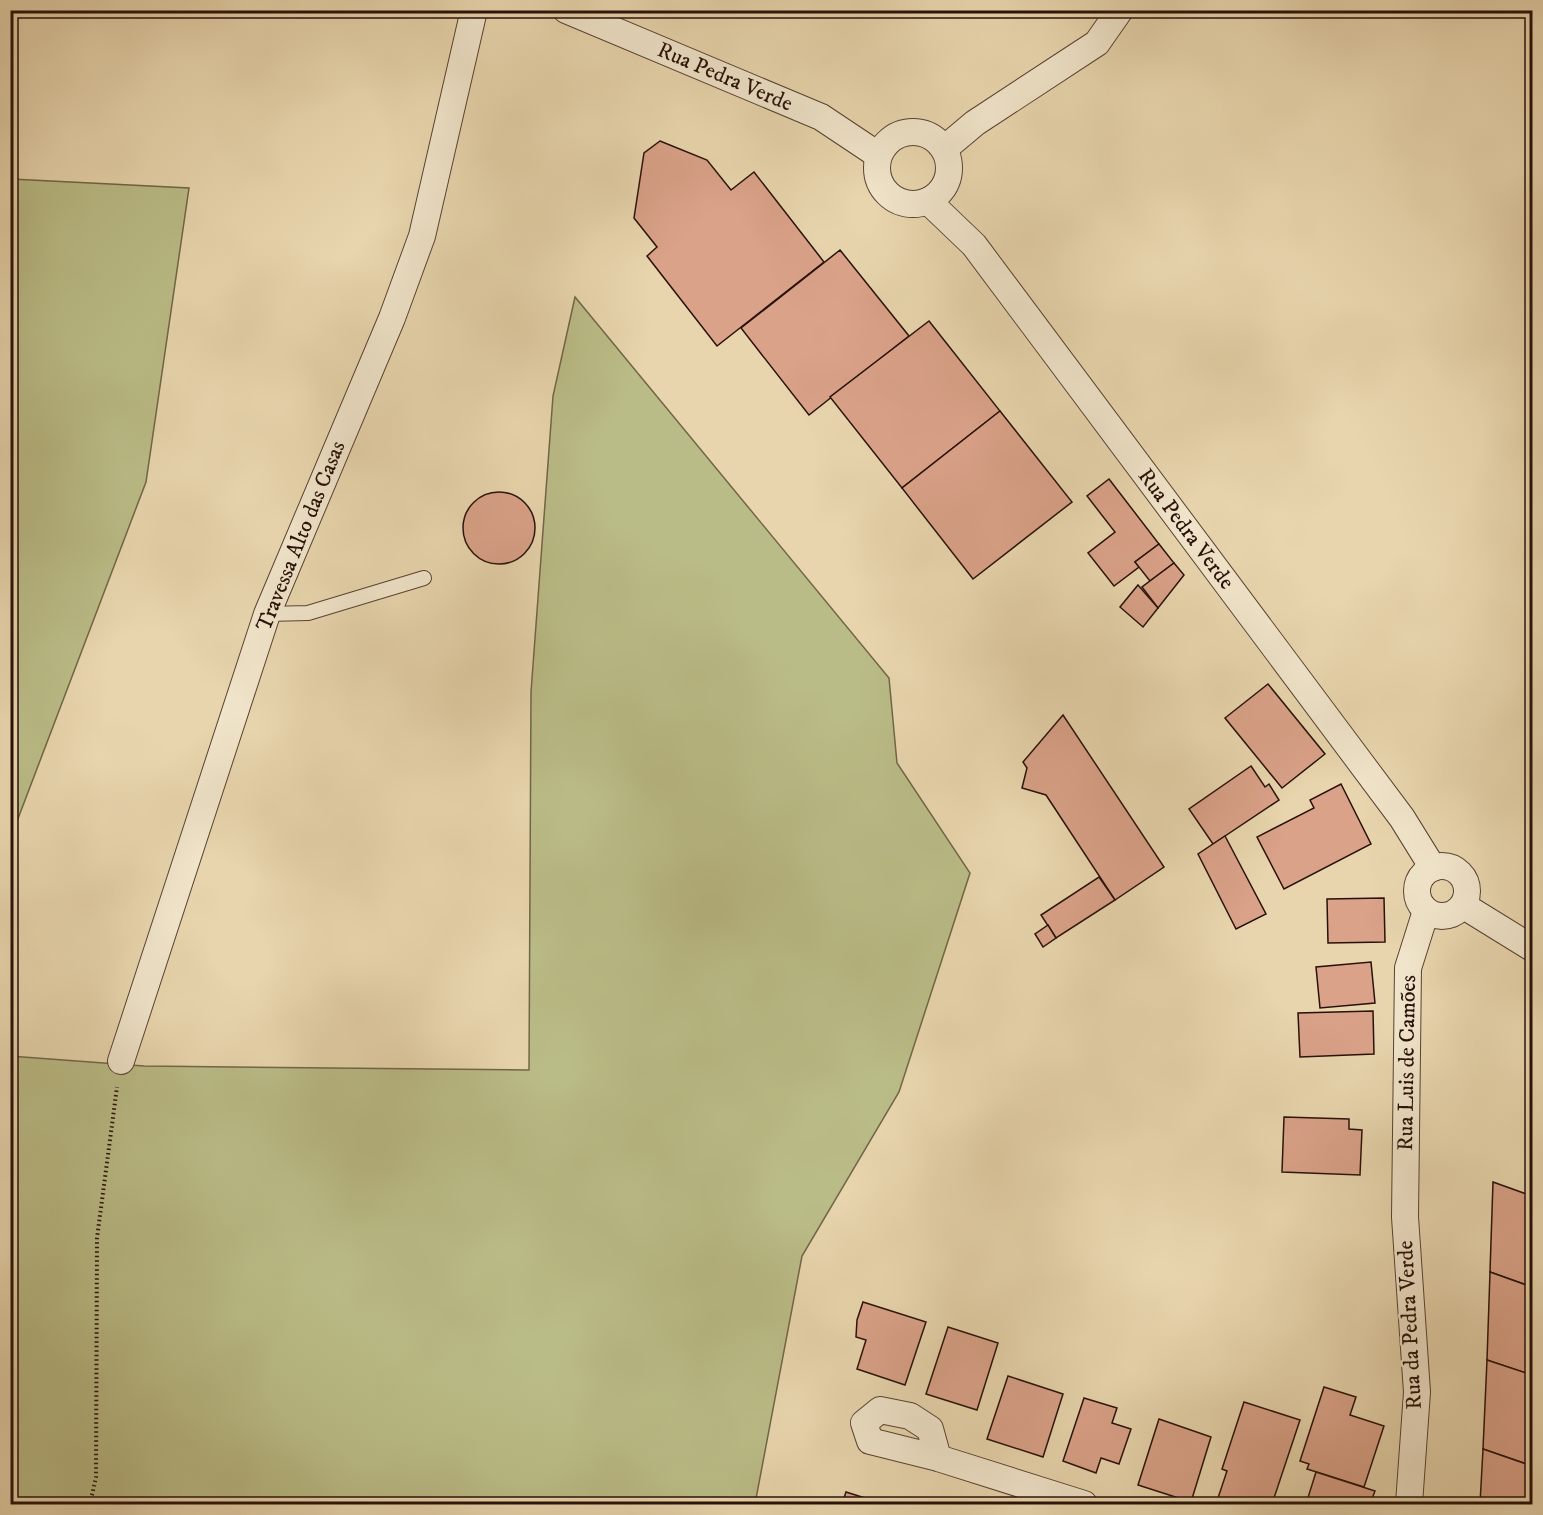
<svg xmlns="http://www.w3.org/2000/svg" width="1543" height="1515" viewBox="0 0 1543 1515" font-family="'IM FELL DW Pica',serif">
	<rect width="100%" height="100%" fill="#e8d5ad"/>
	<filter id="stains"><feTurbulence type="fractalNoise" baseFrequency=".00333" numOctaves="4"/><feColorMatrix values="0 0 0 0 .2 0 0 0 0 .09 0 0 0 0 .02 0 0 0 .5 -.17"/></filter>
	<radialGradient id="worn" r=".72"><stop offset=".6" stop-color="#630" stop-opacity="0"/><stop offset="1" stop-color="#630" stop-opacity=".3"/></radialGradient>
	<g fill="#babc87" stroke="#716648" stroke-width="1.5">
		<path d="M11,179L189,188L146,482L11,837Z"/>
		<path d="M575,297L889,678L897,763L970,873L899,1092L802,1256L755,1504H11L10,1056L144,1066L529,1070L531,692L553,396Z"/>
	</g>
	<g fill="#daa289" stroke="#281109" stroke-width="1.5">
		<path d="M660,141L707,160L731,190L754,172L824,262L717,346L647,256L657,247L634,218L644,153Z"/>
		<path d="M840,250L909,336L809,415L741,328Z"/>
		<path d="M929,321L1000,411L902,488L830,397Z"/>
		<path d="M1000,411L1072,502L973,579L902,488Z"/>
		<path d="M1109,479L1159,544L1135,562L1139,567L1114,586L1088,553L1115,532L1087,496Z"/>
		<circle cx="499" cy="528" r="36"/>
		<path d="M1159,544L1174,563L1150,581L1135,562Z"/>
		<path d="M1174,563L1184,575L1158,608L1142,587Z"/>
		<path d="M1138,585L1158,608L1143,627L1120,607Z"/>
		<path d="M1268,684L1325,754L1282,788L1225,718Z"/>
		<path d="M1063,715L1164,867L1115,900L1046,795L1022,788L1027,768L1023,762Z"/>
		<path d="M1251,766L1265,787L1269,784L1279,800L1213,844L1189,809Z"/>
		<path d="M1341,784L1371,844L1284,889L1257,837L1314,808L1310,800Z"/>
		<path d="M1225,836L1266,914L1236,929L1198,854Z"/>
		<path d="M1099,877L1115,900L1056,938L1041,915Z"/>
		<path d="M1384,898L1385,942L1328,943L1327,899Z"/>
		<path d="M1048,925L1056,938L1043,947L1035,934Z"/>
		<path d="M1371,962L1375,1003L1320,1008L1316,967Z"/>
		<path d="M1373,1011L1374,1054L1300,1057L1298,1013Z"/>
		<path d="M1284,1117L1349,1119V1129L1362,1130L1360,1175L1282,1172Z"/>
		<path d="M1493,1182L1532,1196V1287L1490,1272Z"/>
		<path d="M1490,1272L1532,1287V1375L1487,1360Z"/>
		<path d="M863,1302L926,1322L905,1385L857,1369L866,1340L856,1337L857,1320Z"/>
		<path d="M948,1327L998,1343L977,1410L926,1394Z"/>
		<path d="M1487,1360L1532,1375V1466L1483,1449Z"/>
		<path d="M1008,1376L1063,1394L1043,1457L987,1439Z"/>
		<path d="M1324,1387L1356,1397L1350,1415L1384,1426L1364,1487L1307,1469L1309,1464L1300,1461Z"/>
		<path d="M1084,1398L1117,1408L1112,1423L1131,1429L1119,1464L1101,1458L1096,1473L1063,1461Z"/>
		<path d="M1244,1402L1300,1420L1272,1504H1216L1227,1471L1222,1469Z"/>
		<path d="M1159,1419L1211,1437L1191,1502L1138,1485Z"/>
		<path d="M1483,1449L1532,1466V1504H1480Z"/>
		<path d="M1316,1472L1375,1491L1370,1504H1306Z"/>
		<path d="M846,1492L884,1504H842Z"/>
	</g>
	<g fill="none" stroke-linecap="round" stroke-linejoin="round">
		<g stroke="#584232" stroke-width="16">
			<path id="lane" d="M267,614L308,613L424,578"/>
		</g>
		<g stroke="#584232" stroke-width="28">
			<g id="street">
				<path d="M566,10L821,117L878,155"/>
				<circle cx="913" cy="168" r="36"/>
				<path d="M944,149L975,123L1097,43L1120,10"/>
				<path d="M928,201L974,245L1402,818L1433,868"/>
				<circle cx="1442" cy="891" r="25"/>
				<path d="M1464,906L1532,948"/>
				<path d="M121,1061L267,614L392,318L422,236L474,10"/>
				<path d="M938,1458L930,1429L910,1416L880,1410L864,1423L870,1441L938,1458L1084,1504"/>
				<path d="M1409,1504L1417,1392L1405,1217L1408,968L1426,911"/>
			</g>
		</g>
		<path stroke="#281109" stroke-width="4" stroke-dasharray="1.5 3" stroke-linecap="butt" d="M90,1504L96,1477L97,1238L117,1087"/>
		<use href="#lane" stroke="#f0e4ca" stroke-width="14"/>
		<use href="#street" stroke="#f0e4ca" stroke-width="26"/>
	</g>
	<g text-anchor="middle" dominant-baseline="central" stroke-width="4.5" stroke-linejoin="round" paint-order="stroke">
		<g font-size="22" fill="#281109" stroke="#f0e4ca">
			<text transform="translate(725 77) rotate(23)">Rua Pedra Verde</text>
			<text transform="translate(1186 529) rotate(53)">Rua Pedra Verde</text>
			<text transform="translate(301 536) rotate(-68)">Travessa Alto das Casas</text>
			<text transform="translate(1407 1063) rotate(-89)">Rua Luis de Camões</text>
			<text transform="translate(1410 1325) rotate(-93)">Rua da Pedra Verde</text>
		</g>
	</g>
	<rect width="1543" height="1515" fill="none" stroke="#e8d5ad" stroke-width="36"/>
	<rect x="12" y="12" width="1519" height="1491" fill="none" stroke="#281109" stroke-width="3"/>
	<rect x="18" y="18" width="1507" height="1479" fill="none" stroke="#281109" stroke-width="1.5"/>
	<rect width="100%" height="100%" filter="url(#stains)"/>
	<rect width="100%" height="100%" fill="url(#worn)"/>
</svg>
